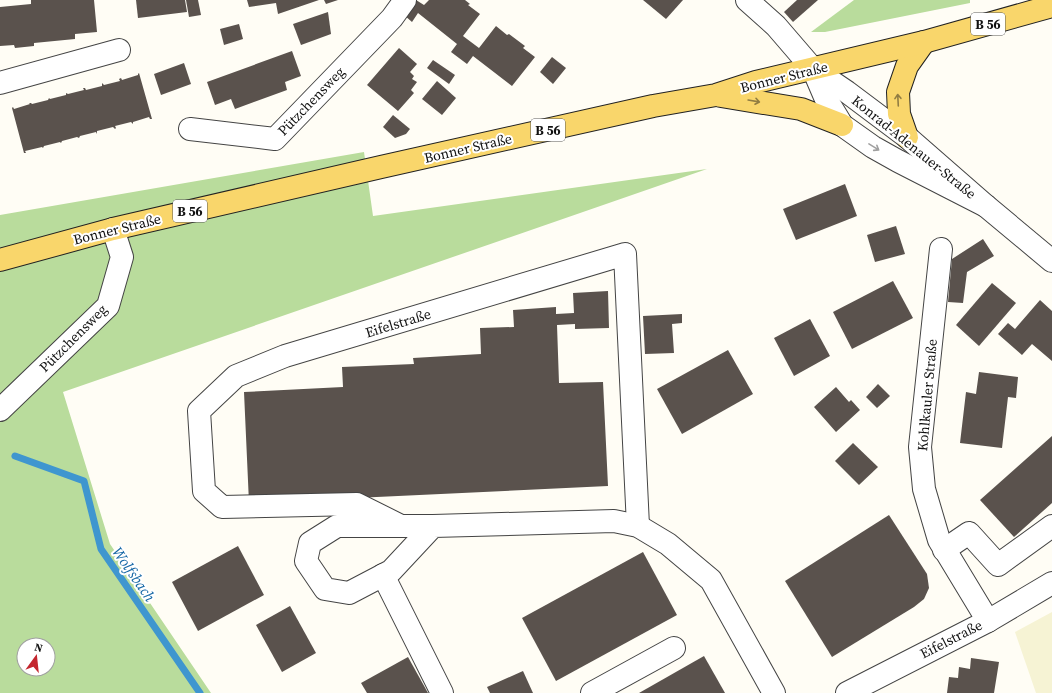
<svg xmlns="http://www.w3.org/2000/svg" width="1052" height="693" viewBox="0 0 1052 693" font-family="'Source Serif 4',serif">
	<rect width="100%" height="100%" fill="#fffdf5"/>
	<path fill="#f6f3d4" d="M1052,612V693H1036L1015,632Z"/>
	<g fill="#b9dc9c" fill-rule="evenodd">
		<path d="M854,0H970V3L825,32H811Z"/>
		<path d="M364,152L373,216L707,169L63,392L110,544L211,693H0V215ZM24,645H48V669H24Z"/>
	</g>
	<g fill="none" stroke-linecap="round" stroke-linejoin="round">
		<path stroke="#3f96cf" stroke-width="7" d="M15,456L84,481L101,549L200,693"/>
	</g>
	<g fill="#5a524d">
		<path d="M31,0H94L97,32L75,34V39L34,43V46L15,48L14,45L0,46V7L31,4Z"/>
		<path d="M136,0H185L187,12L138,18Z"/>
		<path d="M186,0H198L201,15L189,17Z"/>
		<path d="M247,0H319L278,14L276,3L249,7Z"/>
		<path d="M324,0H338L326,4Z"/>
		<path d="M416,0L424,5L429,0H465L470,4L468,5L480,14L463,36L479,48L496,26L507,35L509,34L525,46L523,48L535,57L512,86L473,56L467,64L451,52L457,44L418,13L412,22L404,15Z"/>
		<path d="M643,0H683L666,19Z"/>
		<path d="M797,0H818L793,22L784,12Z"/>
		<path d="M328,12L331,34L301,45L293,24Z"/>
		<path d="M239,24L243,39L224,45L220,29Z"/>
		<path d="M399,48L417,64L410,72L414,76L412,79L417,82L411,90L414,93L398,111L367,85Z"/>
		<path d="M292,51L301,76L285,82L287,90L235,109L231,99L215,105L207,82Z"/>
		<path d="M552,57L566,68L553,84L540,72Z"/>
		<path d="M433,60L455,75L449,84L427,68Z"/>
		<path d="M184,63L191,84L161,95L154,74Z"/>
		<path d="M139,73L152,119H150L149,117L133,122V124L131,122L115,126L116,128L115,129L113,127L97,131V134L96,132L80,136L79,138L77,137L62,141L61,143L60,142L44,146L43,148L42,147L25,151L26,153H24L12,108L13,107L14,109L30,104L29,103H31L32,104L48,100L49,98L50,99L66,95V93L68,94L84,90L83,88H85L86,90L102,86V83L104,85L120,81L119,79L121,78L122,80L138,75V74Z"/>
		<path d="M437,81L456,98L442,115L422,99Z"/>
		<path d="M393,115L410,129L406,134L395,138L383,127Z"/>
		<path d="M845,184L857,216L796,240L783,209Z"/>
		<path d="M896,226L905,254L875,262L867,235Z"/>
		<path d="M983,239L994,256L967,272L963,303L948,302L952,259Z"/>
		<path d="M893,281L913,318L852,349L833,312Z"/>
		<path d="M992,283L1016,303L979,346L956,325Z"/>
		<path d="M608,291L609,328L575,329V324L557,325L559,383L603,382L608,486L249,503L244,392L343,387L342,367L414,364L413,358L481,354L480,328L514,327L513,310L556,307V314L574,313L573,293Z"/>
		<path d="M1040,300L1052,311V361L1032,344L1022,355L998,334L1008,323L1015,329Z"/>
		<path d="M682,314V323L672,324L674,353L645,354L643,316Z"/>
		<path d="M810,319L830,356L794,376L774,338Z"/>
		<path d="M728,350L753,394L682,434L657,389Z"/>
		<path d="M979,372L1018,377L1016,398L1008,397L1002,448L960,443L966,392L976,394Z"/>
		<path d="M878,384L890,396L877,408L866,397Z"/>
		<path d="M836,387L849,402L851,400L860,410L836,432L814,407Z"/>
		<path d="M1052,436V503L1014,537L980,500Z"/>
		<path d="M853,443L878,467L859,485L835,461Z"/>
		<path d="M889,515L927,574L929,588L924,599L914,607L832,657L785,581Z"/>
		<path d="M238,546L264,595L198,631L172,582Z"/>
		<path d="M643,552L677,615L556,681L522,618Z"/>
		<path d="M290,606L316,653L282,672L256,625Z"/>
		<path d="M704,656L725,693H639Z"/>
		<path d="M408,657L428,693H367L361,683Z"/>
		<path d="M971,658L999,662L994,693H947L949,677L958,678L959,667L970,669Z"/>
		<path d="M523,671L533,693H490L487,687Z"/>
	</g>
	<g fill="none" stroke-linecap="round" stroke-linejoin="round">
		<g stroke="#444" stroke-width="24">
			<g id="minor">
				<path d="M747,0L776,26L813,69L825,97L842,125L873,147L898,161L986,206"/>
				<path d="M813,69L847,92L907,137L986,206L1052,261"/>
				<path d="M0,83L119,50"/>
				<path d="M190,129L275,139L392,18L405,0"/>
				<path d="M941,249L920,447L924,489L939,540L988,621"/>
				<path d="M0,410L108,306L122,257L113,229"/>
				<path d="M401,526L357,504L222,507L204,491L199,411L236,376L285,356L625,254L638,526"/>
				<path d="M433,526L391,571L349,593L325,589L306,561L310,543L337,526H433L614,521L638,526L668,544L711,580L774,693"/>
				<path d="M944,550L969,533L998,565L1052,526"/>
				<path d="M383,575L442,693"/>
				<path d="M592,693L674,648"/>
				<path d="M847,693L988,621L1052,583"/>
			</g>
		</g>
		<g stroke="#222" stroke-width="24">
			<g id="major">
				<path d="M721,96L801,109L842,125"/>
				<path d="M907,137L899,114L898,92L907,66L924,42"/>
				<path d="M0,260L113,229L381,167L653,106L716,95L756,82L924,42L1052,6"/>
			</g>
		</g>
		<use href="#minor" stroke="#fff" stroke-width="22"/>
		<use href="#major" stroke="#f9d66b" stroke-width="22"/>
	</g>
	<defs><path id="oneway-shaft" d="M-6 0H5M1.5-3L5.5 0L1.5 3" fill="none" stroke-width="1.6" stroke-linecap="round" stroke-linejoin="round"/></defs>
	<g stroke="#917d42">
		<use href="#oneway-shaft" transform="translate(898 100) rotate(-93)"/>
		<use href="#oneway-shaft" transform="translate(754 101) rotate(10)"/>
	</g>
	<use stroke="#a0a0a0" href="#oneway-shaft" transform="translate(874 147) rotate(32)"/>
	<g text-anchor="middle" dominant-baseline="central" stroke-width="4" stroke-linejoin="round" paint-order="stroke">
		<g fill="#fff" stroke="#585858" stroke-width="1">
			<rect x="971" y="13" width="34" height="22" rx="3"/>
			<rect x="531" y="119" width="34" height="22" rx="3"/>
			<rect x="173" y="200" width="34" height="22" rx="3"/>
		</g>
		<g font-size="13" font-weight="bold" fill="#111">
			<text x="988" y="24">B 56</text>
			<text x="548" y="130">B 56</text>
			<text x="190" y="211">B 56</text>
		</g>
		<g font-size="14" fill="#111" stroke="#fff">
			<text transform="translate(784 77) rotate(-14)">Bonner Straße</text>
			<text transform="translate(311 101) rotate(-46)">Pützchensweg</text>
			<text transform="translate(914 147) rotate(39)">Konrad-Adenauer-Straße</text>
			<text transform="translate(468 148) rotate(-13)">Bonner Straße</text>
			<text transform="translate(117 229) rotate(-14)">Bonner Straße</text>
			<text transform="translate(398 323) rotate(-17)">Eifelstraße</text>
			<text transform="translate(73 338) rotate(-45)">Pützchensweg</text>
			<text transform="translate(927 395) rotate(-85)">Kohlkauler Straße</text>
			<text transform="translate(951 639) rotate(-27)">Eifelstraße</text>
		</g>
		<g font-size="15" font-style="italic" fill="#1768a6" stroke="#fff">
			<text transform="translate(134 574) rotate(55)">Wolfsbach</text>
		</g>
	</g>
	<g transform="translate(36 657) rotate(15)"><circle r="19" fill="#ffffff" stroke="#a0a0a0"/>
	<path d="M0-3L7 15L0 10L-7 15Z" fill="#c4262e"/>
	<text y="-6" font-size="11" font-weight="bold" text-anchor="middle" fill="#111111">N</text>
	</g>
</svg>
